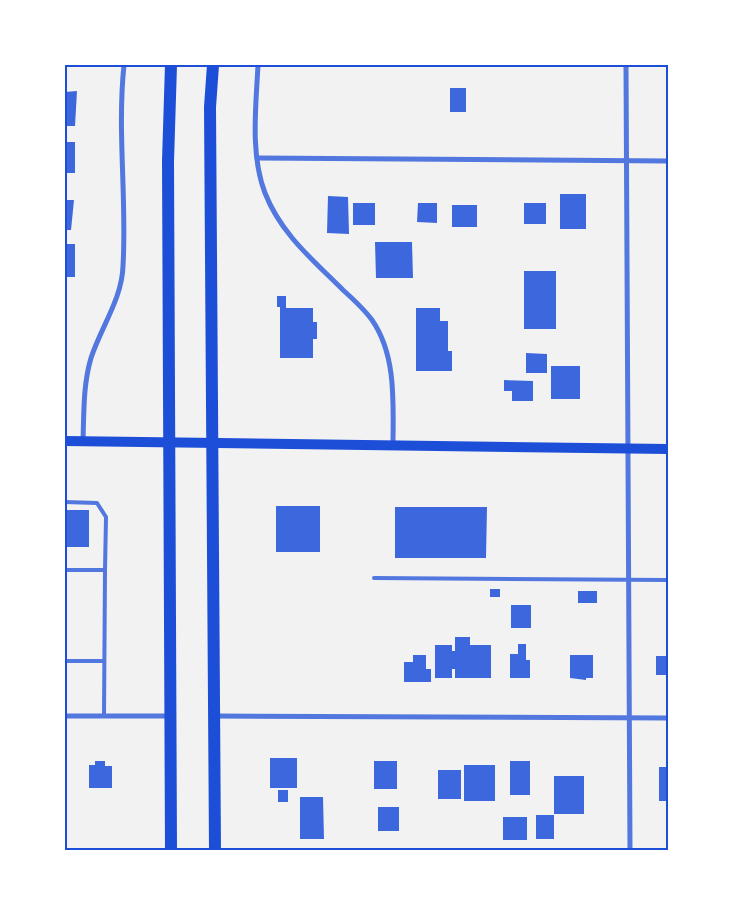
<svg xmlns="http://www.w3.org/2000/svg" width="733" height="915" viewBox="0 0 733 915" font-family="Poppins,sans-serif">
	<rect width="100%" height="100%" fill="#f2f2f2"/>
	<g fill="#3d67dc">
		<rect x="450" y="88" width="16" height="24"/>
		<path d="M77,91L75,126H65V92Z"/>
		<rect x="65" y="142" width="10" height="31"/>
		<rect x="560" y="194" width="26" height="35"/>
		<path d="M328,196L348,197L349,234L327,233Z"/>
		<path d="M65,200H74L71,230H65Z"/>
		<rect x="353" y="203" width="22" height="22"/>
		<path d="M418,203H437V223L417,222Z"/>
		<rect x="524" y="203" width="22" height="21"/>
		<rect x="452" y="205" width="25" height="22"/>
		<path d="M375,242H412L413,278H376Z"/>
		<rect x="65" y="244" width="10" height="33"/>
		<rect x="524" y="271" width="32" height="58"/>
		<path d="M277,296H286V308H313V322H317V339H313V358H280V307H277Z"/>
		<path d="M416,308H440V321H448V351H452V371H416Z"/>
		<path d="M526,353L547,354V373H526Z"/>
		<rect x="551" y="366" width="29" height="33"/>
		<path d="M504,380L533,381V401H512V391H504Z"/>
		<rect x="276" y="506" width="44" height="46"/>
		<path d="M395,507H487L486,558H395Z"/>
		<rect x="65" y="510" width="24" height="37"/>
		<rect x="490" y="589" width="10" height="8"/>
		<rect x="578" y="591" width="19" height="12"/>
		<rect x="511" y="605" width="20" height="23"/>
		<path d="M455,637H470V645H491V678H455V669H452V678H435V645H452V651H455Z"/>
		<path d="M518,644H526V660H530V678H510V654H518Z"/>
		<path d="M413,655H426V669H431V682H404V662H413Z"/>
		<path d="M570,655H593V678H586V680L570,678Z"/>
		<rect x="656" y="656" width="12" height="19"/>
		<rect x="270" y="758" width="27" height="30"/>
		<path d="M95,761H105V766H112V788H89V765H95Z"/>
		<rect x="374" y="761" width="23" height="28"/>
		<rect x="510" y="761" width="20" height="34"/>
		<rect x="464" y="765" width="31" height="36"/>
		<rect x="659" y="767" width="9" height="34"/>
		<rect x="438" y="770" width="23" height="29"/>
		<rect x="554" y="776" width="30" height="38"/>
		<rect x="278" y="790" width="10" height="12"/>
		<path d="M300,797H323L324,839H300Z"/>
		<rect x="378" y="807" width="21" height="24"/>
		<rect x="536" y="815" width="18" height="24"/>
		<rect x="503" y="817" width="24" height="23"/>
	</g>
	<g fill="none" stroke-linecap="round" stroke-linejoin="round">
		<g stroke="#5277de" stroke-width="4">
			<path d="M65,502L97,503L106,517L105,570"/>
			<path d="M65,570H105L104,716"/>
			<path d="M374,578L668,580"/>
			<path d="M65,661H104"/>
			<path d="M217,850H277"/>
		</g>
		<g stroke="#5277de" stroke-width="5">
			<path d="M258,65C256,106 250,154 265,193C281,234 313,260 343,290C353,299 364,309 372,320C397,356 393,405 393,446"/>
			<path d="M626,65L630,850"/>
			<path d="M257,158L668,161"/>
			<path d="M83,441C84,413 83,385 91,358C101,327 122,299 123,266C127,199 117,132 124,65"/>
			<path d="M65,716H171"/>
			<path d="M214,716L668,718"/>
		</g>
		<path stroke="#1d4ed8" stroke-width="10" d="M65,441L668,449"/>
		<g stroke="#1d4ed8" stroke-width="12">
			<path d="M171,65L168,161L171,850"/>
			<path d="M213,65L210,107L215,850"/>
		</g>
	</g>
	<rect width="733" height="915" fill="none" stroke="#ffffff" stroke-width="132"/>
	<rect x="66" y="66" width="601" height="783" fill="none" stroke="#1d4ed8" stroke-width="2"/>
</svg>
